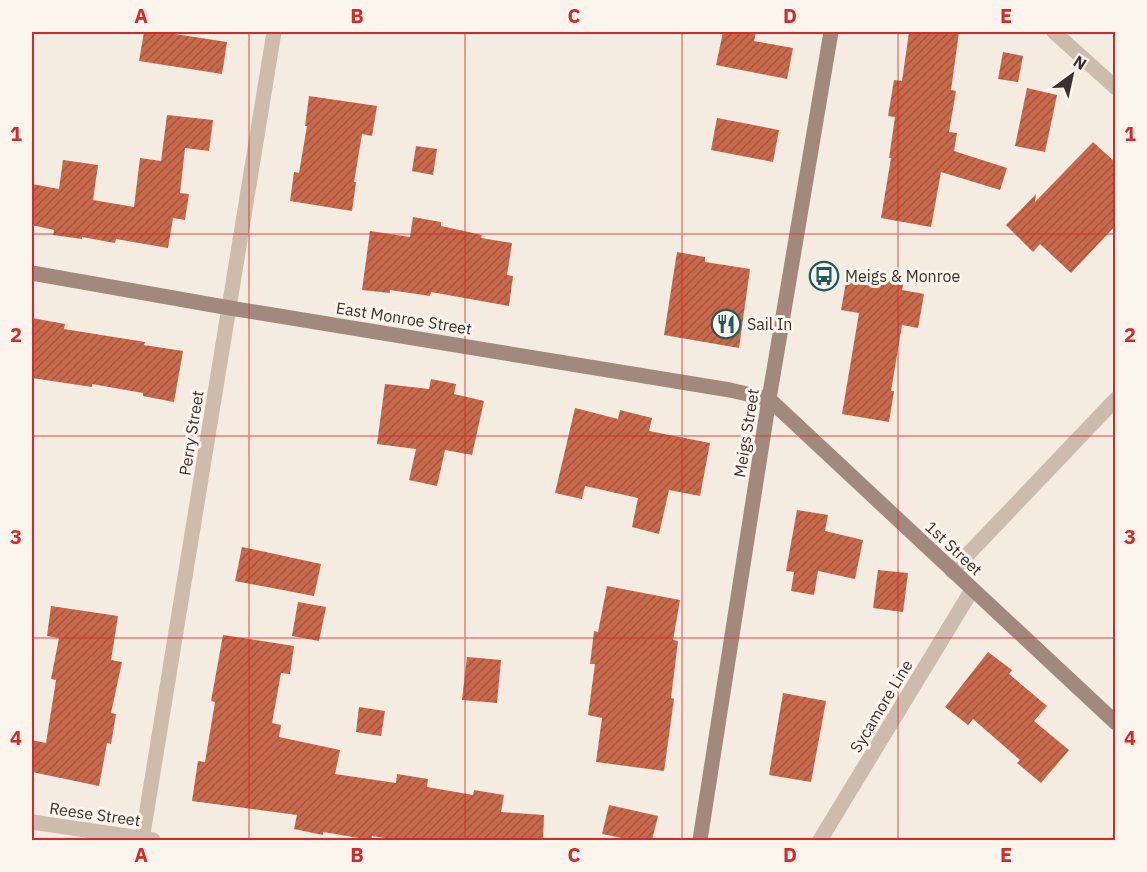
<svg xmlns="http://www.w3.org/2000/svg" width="1147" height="872" viewBox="0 0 1147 872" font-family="'IBM Plex Sans',sans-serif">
	<defs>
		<pattern id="building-hatch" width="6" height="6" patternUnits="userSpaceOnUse" patternTransform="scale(1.5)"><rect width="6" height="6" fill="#c8694b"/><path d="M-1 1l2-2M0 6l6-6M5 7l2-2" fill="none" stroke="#a4573f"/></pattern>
	</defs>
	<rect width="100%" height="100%" fill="#f4ebe1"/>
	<g fill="url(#building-hatch)">
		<path d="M144,32H162L227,42L222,74L139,61Z"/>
		<path d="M723,32H756L754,41L793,48L787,79L716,65Z"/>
		<path d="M909,32H959L951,90L956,91L949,132L957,133L954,151L1007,168L1000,190L941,172L931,227L881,218L891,158H889L895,117L888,116L894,80L902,81Z"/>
		<path d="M1003,52L1023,56L1018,82L998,79Z"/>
		<path d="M1027,88L1057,95L1045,152L1015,146Z"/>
		<path d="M309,96L377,106L372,136L362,134L354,182H356L352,211L290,201L294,172L299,173L307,126H305Z"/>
		<path d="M167,115L213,120L209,151L185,148L180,193L189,194L185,220L173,218L168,248L116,239L115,243L82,237V239L53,235L54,230L32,225V184L59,189L63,160L98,165L93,200L134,207L140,158L161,161Z"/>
		<path d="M717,118L779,130L773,162L711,150Z"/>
		<path d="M1093,142L1116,163V225L1071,273L1040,244L1033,252L1006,225L1036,194L1035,202Z"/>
		<path d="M416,146L437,149L433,175L412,171Z"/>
		<path d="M413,217L441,222V226L482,235L481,238L512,243L507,275L513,276L509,306L431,292L430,296L390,290V293L362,290L370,231L410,237Z"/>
		<path d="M677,252L705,257V262L750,269L739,348L664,335Z"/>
		<path d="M873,276L904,281L902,290L924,294L918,328L902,325L891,391H894L889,422L842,414L859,313L841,310L846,282L872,286Z"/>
		<path d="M32,318L65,324L64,329L145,342L144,345L183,351L174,402L143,396V393L92,384V387L32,378Z"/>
		<path d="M431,379L456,384L454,394L484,401L472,455L445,450L437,486L409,480L416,449L377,444L385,384L429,389Z"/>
		<path d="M575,408L618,419L620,410L652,418L649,431L710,443L700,496L669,490L659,534L632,527L638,498L585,486L582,499L555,493Z"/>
		<path d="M797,510L828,515L825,531L863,540L855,579L818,571L814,595L791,591L794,572L786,571Z"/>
		<path d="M242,547L321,564L314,596L235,581Z"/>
		<path d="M878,570L908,573L903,612L873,608Z"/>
		<path d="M607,586L680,600L673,640L678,641L671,698L674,699L664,771L596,762L602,718L588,715L595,664H590L594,631L598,632Z"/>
		<path d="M298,602L326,607L319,641L292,636Z"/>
		<path d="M51,606L118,616L111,660L122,662L111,713L116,714L111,744L107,743L99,786L32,772V740L46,743L56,680L51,679L59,638L47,636Z"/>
		<path d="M223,635L294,646L290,674L281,673L272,723L281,725L279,737L340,750L335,774L396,783L397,774L428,779L427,787L473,795L474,790L504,795L501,812L544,815L543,840H398L372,836L371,840L323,832V835L294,829L297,815L192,801L198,761L205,762L215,702L211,701Z"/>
		<path d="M988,652L1012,670L1009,674L1047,706L1034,721L1069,750L1041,783L1017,763L1020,760L973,719L968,725L945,707Z"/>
		<path d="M467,657L501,660L497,703L462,700Z"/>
		<path d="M783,693L826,701L811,782L769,775Z"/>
		<path d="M359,707L385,711L381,736L356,732Z"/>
		<path d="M609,805L658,816L652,840H632L602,834Z"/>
	</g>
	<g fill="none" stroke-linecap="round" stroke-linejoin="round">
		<g stroke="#cdbbac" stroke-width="15">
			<path d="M1054,32L1116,88"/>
			<path d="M952,571L1116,399"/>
			<path d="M32,822L153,840"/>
			<path d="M142,840L274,32"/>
			<path d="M820,840L972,590"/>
		</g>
		<g stroke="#a18a7d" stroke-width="15">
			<path d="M32,273L230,308L730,390L769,399L1116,723"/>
			<path d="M700,840L769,399L831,32"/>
		</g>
	</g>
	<path fill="none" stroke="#d62828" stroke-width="1.5" stroke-opacity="0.55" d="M249,32V840M465,32V840M682,32V840M898,32V840M32,234H1116M32,436H1116M32,638H1116"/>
	<defs>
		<g id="bus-ring" transform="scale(1.5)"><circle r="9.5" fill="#fbf5ee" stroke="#1f5a5e" stroke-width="1.5"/><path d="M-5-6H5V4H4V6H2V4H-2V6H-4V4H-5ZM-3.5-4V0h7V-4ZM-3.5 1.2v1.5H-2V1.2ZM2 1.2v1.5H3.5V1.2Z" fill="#1f5a5e"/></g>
		<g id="restaurant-ring" transform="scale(1.5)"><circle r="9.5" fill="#fbf5ee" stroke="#1f5a5e" stroke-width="1.5"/><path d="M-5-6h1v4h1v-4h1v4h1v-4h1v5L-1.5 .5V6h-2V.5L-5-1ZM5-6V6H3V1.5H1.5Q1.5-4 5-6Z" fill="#1f5a5e"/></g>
	</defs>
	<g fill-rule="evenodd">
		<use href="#bus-ring" x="824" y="276"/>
		<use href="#restaurant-ring" x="726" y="324"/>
	</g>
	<g text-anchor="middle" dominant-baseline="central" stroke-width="6" stroke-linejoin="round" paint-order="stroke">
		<g font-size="16" fill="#3b302b" stroke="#fbf5ee" text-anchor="start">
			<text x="845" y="276">Meigs &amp; Monroe</text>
			<text x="747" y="324">Sail In</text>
		</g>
		<g font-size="16" fill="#3b302b" stroke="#fbf5ee">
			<text transform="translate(404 318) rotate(9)">East Monroe Street</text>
			<text transform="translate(191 433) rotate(-81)">Perry Street</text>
			<text transform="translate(746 433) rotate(-81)">Meigs Street</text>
			<text transform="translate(954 548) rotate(43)">1st Street</text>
			<text transform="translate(881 706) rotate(-59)">Sycamore Line</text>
			<text transform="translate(95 814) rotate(8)">Reese Street</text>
		</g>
	</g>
	<rect width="1147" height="872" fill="none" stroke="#fbf5ee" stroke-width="66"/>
	<g transform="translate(1072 75) rotate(33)" stroke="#fbf5ee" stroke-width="4.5" paint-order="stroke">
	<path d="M0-4.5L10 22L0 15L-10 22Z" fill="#3b302b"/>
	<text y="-9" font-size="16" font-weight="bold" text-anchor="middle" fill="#3b302b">N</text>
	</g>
	<rect x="33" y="33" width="1081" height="806" fill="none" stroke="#d62828" stroke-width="2"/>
	<g font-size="20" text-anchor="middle" font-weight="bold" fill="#d62828">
		<text x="141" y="23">A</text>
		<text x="357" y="23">B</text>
		<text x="574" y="23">C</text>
		<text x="790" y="23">D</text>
		<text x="1006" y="23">E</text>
		<text x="16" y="141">1</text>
		<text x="1130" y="141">1</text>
		<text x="16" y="342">2</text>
		<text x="1130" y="342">2</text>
		<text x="16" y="544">3</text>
		<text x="1130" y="544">3</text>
		<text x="16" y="745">4</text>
		<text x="1130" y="745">4</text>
		<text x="141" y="862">A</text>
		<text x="357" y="862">B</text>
		<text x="574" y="862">C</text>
		<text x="790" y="862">D</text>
		<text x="1006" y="862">E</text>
	</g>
</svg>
